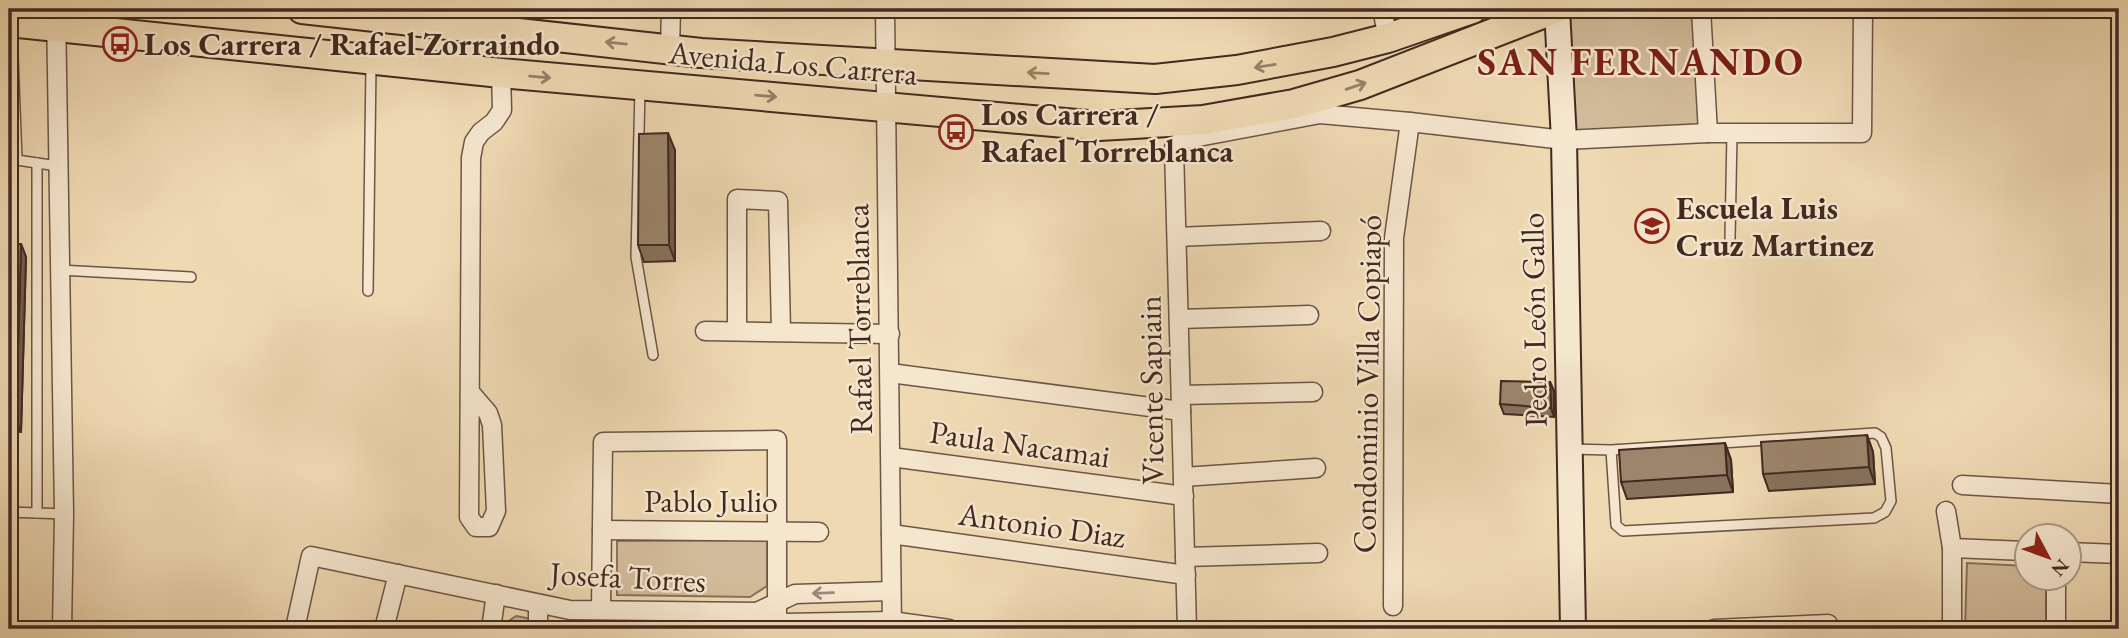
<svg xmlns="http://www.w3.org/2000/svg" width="2128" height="638" viewBox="0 0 2128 638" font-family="'EB Garamond',serif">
	<rect width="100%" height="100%" fill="#efd9b3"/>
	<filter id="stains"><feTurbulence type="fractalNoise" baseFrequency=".00286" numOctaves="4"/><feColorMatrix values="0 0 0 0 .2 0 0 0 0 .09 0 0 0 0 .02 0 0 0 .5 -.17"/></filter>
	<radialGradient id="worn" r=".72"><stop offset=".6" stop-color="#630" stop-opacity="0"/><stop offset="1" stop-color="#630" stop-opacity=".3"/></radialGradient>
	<g fill="#d2bb9a" stroke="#8a725d" stroke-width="2">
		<path d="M1574,9H1696L1704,129L1572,136L1562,12Z"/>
		<path d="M767,540V586L750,597L617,595V541Z"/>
		<path d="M1967,563L2026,566V578L2046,579V629H1965Z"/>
		<path d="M516,616L532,619V629H502L503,625Z"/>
	</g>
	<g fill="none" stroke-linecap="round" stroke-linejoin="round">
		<g stroke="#6d5545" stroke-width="12">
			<g id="lane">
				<path d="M9,55L13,56L17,160L37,163"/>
				<path d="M640,89L636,257L653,355"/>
				<path d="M58,166L37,163V513L64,514"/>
				<path d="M1730,238L1732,133"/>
				<path d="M59,270L191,277"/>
				<path d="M368,291L371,65"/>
				<path d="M1571,449L1611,450L1875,433L1881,437L1886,448L1891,501L1885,512L1874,518L1623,531L1616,525L1611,450"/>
				<path d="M9,512L37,513"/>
			</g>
		</g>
		<g stroke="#6d5545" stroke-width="21">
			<g id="street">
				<path d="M56,9L64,514L62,629"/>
				<path d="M885,9L892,629"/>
				<path d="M1382,9L1388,38"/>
				<path d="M1701,9L1708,133"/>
				<path d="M670,49L671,9"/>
				<path d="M1177,237L1321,231"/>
				<path d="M1179,319L1309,315"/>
				<path d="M705,331L890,334"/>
				<path d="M737,331V199L778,201L781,331"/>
				<path d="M890,373L1181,411"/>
				<path d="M470,392L488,413L492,425L496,511L489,527H476L469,517L471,158L474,142L481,132L494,122L502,110L501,73"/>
				<path d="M1181,395L1313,392"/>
				<path d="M891,457L1184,496"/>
				<path d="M1183,477L1316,468"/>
				<path d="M1962,485L2119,494"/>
				<path d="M1946,511L1952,548V629"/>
				<path d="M602,530L819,532"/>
				<path d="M891,534L1186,575"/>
				<path d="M1952,548L2026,551"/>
				<path d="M2068,552L2119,554"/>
				<path d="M1185,557L1318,553"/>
				<path d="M891,591L795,594L757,612L785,623L891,621L949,629"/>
				<path d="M538,604V629"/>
				<path d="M1393,606L1394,238L1410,122"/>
				<path d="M601,610L603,442L777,440V629"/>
				<path d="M296,624L311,556L570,610L757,612"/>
				<path d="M384,629L398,574"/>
				<path d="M491,629L496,594"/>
				<path d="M1187,629L1174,148L1182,140L1320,114L1410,122L1564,140L1708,133H1862L1863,9"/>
				<path d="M1714,629L1828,624"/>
				<path d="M2056,629V578"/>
			</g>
		</g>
		<g stroke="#422920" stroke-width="28">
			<path id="secondary" d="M1557,9L1564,140L1573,629"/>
		</g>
		<g stroke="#422920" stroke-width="32">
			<g id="primary">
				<path d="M302,9L701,53L1155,79L1237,70L1333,52L1388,38L1472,9"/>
				<path d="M9,22L501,73L1099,126L1203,120L1294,104L1360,85L1555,9"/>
			</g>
		</g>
		<use href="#lane" stroke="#f5e6ce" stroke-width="9"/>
		<use href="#street" stroke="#f5e6ce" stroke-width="18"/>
		<use href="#secondary" stroke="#f5e6ce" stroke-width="24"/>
		<use href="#primary" stroke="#efd9b3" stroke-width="28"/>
	</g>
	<g fill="#86725d" stroke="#422920" stroke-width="2">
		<path d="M675,150V261L644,262L638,245Z"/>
		<path d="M9,244H21L26,257L21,432L9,431Z"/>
		<path d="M1550,382L1554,391V417L1504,414L1500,404Z"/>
		<path d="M1867,435L1873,452L1875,484L1769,491L1763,474Z"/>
		<path d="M1725,443L1731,460L1733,492L1627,499L1621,482Z"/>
	</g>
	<g fill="#6d5d4c" stroke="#422920" stroke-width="2">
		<path d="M668,133L675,150V261L669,245Z"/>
		<path d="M21,244L26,257L21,432L16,420Z"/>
		<path d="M1550,382L1554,391V417L1551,408Z"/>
		<path d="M1867,435L1873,452L1875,484L1869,467Z"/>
		<path d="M1725,443L1731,460L1733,492L1727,475Z"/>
	</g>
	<g fill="#9c856c" stroke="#422920" stroke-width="2">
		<path d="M668,133L669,245H638L639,134Z"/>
		<path d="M9,244H21L16,420L9,419Z"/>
		<path d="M1501,381L1550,382L1551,408L1500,404Z"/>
		<path d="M1867,435L1869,467L1763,474L1761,442Z"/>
		<path d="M1725,443L1727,475L1621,482L1619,450Z"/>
	</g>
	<defs><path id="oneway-shaft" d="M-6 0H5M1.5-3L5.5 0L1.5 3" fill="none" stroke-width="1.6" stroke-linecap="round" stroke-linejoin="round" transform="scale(1.75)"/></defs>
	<g stroke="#98816a">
		<use href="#oneway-shaft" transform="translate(616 43) rotate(-174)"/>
		<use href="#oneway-shaft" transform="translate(1265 66) rotate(171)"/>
		<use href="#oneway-shaft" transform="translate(1038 73) rotate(-177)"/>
		<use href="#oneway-shaft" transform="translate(540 77) rotate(5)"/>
		<use href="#oneway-shaft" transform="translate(1356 86) rotate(-19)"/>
		<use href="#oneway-shaft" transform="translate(766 96) rotate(5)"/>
	</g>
	<use stroke="#9c8877" href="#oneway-shaft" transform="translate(823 593) rotate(178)"/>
	<defs>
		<g id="bus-ring" transform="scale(1.75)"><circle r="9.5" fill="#f5e6ce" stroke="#8f2418" stroke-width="1.5"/><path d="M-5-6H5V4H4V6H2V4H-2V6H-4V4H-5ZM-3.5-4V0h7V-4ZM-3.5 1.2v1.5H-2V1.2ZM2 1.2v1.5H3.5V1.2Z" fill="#8f2418"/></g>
		<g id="school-ring" transform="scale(1.75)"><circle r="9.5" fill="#f5e6ce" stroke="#8f2418" stroke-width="1.5"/><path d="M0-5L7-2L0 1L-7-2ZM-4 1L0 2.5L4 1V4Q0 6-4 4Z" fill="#8f2418"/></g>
	</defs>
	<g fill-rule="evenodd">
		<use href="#bus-ring" x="120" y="44"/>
		<use href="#bus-ring" x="956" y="132"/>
		<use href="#school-ring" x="1652" y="226"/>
	</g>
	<g text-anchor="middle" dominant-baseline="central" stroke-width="5" stroke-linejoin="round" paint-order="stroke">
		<g font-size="32" font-weight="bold" fill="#422920" stroke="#f5e6ce" text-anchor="start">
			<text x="144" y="44">Los Carrera / Rafael Zorraindo</text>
			<text x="981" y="114">Los Carrera /<tspan x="981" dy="37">Rafael Torreblanca</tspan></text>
			<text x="1676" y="208">Escuela Luis<tspan x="1676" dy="37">Cruz Martinez</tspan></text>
		</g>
		<g font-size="32" fill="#422920" stroke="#f5e6ce">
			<text transform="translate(793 63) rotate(5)">Avenida Los Carrera</text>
			<text transform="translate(859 319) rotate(-91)">Rafael Torreblanca</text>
			<text transform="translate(1534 320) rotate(-91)">Pedro León Gallo</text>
			<text transform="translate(1367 384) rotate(-89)">Condominio Villa Copiapó</text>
			<text transform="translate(1151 390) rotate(-91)">Vicente Sapiain</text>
			<text transform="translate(1020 444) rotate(8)">Paula Nacamai</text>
			<text x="711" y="501">Pablo Julio</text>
			<text transform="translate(1042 525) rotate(8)">Antonio Diaz</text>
			<text transform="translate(628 577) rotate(3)">Josefa Torres</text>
		</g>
		<g font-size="38" font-weight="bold" letter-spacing="2" fill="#7a1f14" stroke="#f5e6ce">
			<text x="1641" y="61">SAN FERNANDO</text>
		</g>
	</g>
	<rect width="2128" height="638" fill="none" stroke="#efd9b3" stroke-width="35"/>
	<rect x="10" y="10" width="2107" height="617" fill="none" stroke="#422920" stroke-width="3.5"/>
	<rect x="18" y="18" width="2093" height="603" fill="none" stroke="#422920" stroke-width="2"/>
	<g transform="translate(2048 557) rotate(131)"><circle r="33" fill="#f5e6ce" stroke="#ad9a88" stroke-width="2"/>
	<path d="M0-5L12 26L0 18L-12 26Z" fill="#8f2418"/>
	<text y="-10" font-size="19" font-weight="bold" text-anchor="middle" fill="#422920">N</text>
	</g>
	<rect width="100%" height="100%" filter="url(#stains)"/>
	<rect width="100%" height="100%" fill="url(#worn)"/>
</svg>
